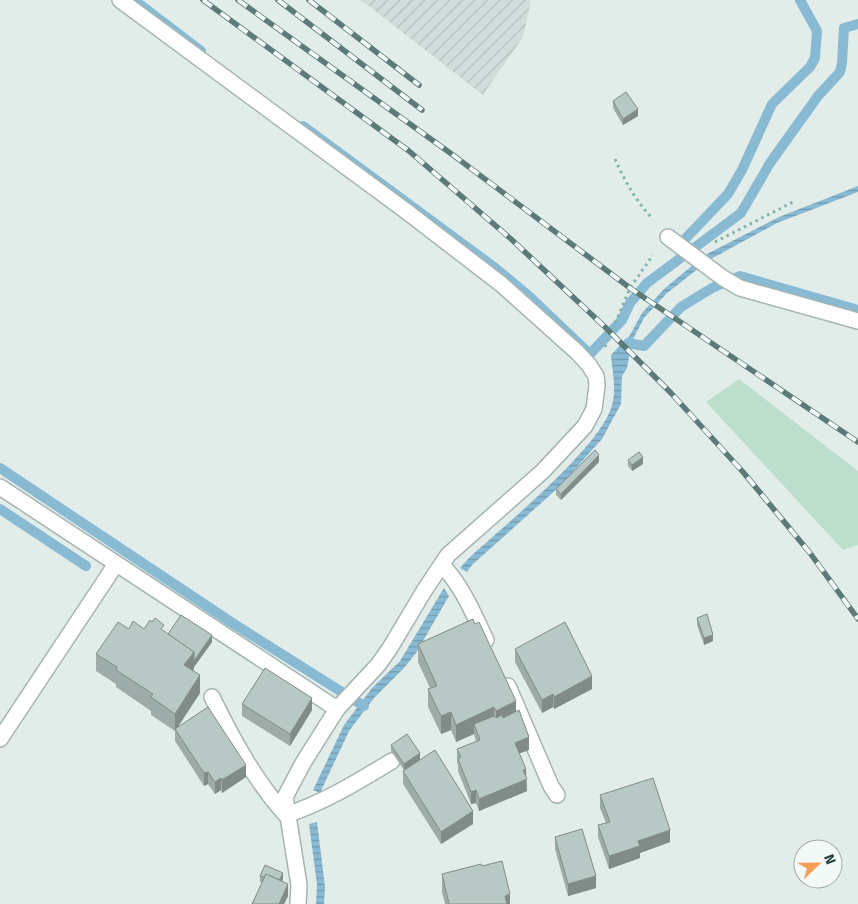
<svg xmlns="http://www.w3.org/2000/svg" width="858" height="904" viewBox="0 0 858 904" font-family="'Fira Sans',sans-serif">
	<defs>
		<pattern id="industrial-furrows" width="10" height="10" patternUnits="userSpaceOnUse" patternTransform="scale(1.25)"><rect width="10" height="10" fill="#d1ddda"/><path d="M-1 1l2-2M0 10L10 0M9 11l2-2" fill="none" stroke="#b3bfbc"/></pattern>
		<pattern id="water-rules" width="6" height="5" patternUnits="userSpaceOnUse" patternTransform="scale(1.25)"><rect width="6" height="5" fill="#89bad4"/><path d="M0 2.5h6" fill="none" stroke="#7099ad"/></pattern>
	</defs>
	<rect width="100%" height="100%" fill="#e2edea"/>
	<path fill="url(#industrial-furrows)" d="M361,0H531L523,37L483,95Z"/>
	<path fill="#bbdfcc" d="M739,379L858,471V545L843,550L706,402Z"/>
	<g fill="url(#water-rules)">
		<path d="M858,186V192L777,223L709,260L666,294L644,318L632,341L627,368L622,376L621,404L602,439L559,487L472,565L467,572L460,568L468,559C501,528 607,443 613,401C616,386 612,369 611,355L630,335L642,313L664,289L705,255L779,217Z"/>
		<path d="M444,588L449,596L416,653L404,668L374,698L349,731L320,793L313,790L344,725L372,688L400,661Z"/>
		<path d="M317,822L325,887L324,904H316L317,885L309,824Z"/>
	</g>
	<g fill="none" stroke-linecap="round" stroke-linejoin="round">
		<g stroke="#89bad4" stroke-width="10">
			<path d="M134,0L201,51"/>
			<path d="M303,126L494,267L529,296L590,354L622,320L630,303L647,283L741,213L770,163L818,96L840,72L842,63L844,28L858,24"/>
			<path d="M686,238L728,194L742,170L772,104L810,67L815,58L817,31L800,0"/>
			<path d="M628,343L644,346L681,307L712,288L740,276L858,310"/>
			<path d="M0,468L234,624L364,706"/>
			<path d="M0,509L86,566"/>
		</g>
		<g stroke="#a4b5b3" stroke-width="18">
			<g id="minor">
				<path d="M120,0L406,211L501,284L577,352L589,365L596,376L597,385L594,409L585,426L543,471L448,555L424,591L390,648L378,665L337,709L303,763L285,797L299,885L298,904"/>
				<path d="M668,237L723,278L740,288L858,321"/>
				<path d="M0,487L337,709"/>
				<path d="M442,565C463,587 473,613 486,640"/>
				<path d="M508,686L551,786L557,795"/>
				<path d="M212,697C232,738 255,781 286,815C325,802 357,782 392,761"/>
				<path d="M0,739L116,564"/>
			</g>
		</g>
		<g stroke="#82b2ac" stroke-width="3" stroke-dasharray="2.5 4" stroke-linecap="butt">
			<path d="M615,159C625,181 635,200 652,218"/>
			<path d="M715,242L793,202"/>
			<path d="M605,347L630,288L653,255"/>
		</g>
		<use href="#minor" stroke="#fff" stroke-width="15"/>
		<g stroke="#5c7b78" stroke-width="5.5">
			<g id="rail">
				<path d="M203,0L409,151L511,239L605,327L671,393L743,472L810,553L858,619"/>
				<path d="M238,0L453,155L630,288L858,442"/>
				<path d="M278,0L422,110"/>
				<path d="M309,0L419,85"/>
			</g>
		</g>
		<use href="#rail" stroke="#f3f9f7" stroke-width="4" stroke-dasharray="11" stroke-linecap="butt"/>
	</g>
	<g fill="#9eaca9">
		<path d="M613,101L638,116L623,125L613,108Z"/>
		<path d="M628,460L643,464L632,471L628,466Z"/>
		<path d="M599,462L561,500L556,495V489Z"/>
		<path d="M697,618L713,641L704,645L697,625Z"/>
		<path d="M129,629H144L212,642L194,667L193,670L200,693L178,726L246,777L222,793L221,790L215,794L208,784L204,786L175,741V731L151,715V711L116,687V684L96,671V654Z"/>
		<path d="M418,644L516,712L529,750L519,753L526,776L527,791L479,811L476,803L471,804L458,771V765L457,762V749L476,742L474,734L456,742L451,730L441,734L428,707V689L430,688L418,662Z"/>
		<path d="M515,649L592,689L554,709L553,707L542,713L515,662Z"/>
		<path d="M242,704L312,710L290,746L242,716Z"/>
		<path d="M391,745L420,753L404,770L391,751Z"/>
		<path d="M403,771L473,824L441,844L403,784Z"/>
		<path d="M600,795L670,842L640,853V858L609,869L598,837V825L606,823L600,808Z"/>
		<path d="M555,837L596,888L568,896L555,849Z"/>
		<path d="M482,866L510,904H445L442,892V874Z"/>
		<path d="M260,876L283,879L282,881L288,896L284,904H252L262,883L260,882Z"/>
	</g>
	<g fill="#818c89">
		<path d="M638,109V116L623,125V119Z"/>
		<path d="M599,455V462L561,500V494Z"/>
		<path d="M643,457V464L632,471V465Z"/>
		<path d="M212,635V642L194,667V661Z"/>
		<path d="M713,635V641L704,645V638Z"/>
		<path d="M194,652V669L184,683V665Z"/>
		<path d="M200,675V693L176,730L175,729V732V714Z"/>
		<path d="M592,676V689L554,709V697Z"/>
		<path d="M553,694V707L542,713V700Z"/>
		<path d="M312,698V710L290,746V734Z"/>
		<path d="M516,701V719L496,728V711Z"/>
		<path d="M494,707V725L474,724V734L456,742V725Z"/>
		<path d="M451,712V730L441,734V716Z"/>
		<path d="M529,737V750L515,755V743Z"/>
		<path d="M420,753V760L404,770V764Z"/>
		<path d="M246,765V777L222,793V780Z"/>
		<path d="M526,769L527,791L479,811V799Z"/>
		<path d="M208,772V784L204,786V773Z"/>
		<path d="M221,778V790L215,794V782Z"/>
		<path d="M476,790V803L471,804V792Z"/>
		<path d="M473,811V824L441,844V832Z"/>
		<path d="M670,830V842L640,853V858L609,869V856L638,841Z"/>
		<path d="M283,873V879L278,890V883Z"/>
		<path d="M596,876V888L568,896V884Z"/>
		<path d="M288,884V896L284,904H279Z"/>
		<path d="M510,894V904H505V896Z"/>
	</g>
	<g fill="#b8c8c4" stroke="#818c89">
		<path d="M626,92L638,109L623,119L613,101Z"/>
		<path d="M595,450L599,455L561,494L556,489Z"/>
		<path d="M639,452L643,457L632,465L628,460Z"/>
		<path d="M707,614L713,635L704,638L697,618Z"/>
		<path d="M181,615L212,635L194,661V652L168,634Z"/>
		<path d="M155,618L164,625L161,629L194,652L184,665L200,675L175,714L151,697L153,694L116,670L117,667L96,654L118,622L129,629L133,621L144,629L150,620L152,622Z"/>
		<path d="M473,619L475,624L479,622L516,701L496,711L494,707L456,725L451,712L441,716L428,689L437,686L418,644Z"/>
		<path d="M565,622L592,676L554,697L553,694L542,700L515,649Z"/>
		<path d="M265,668L312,698L290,734L242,704Z"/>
		<path d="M208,707L246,765L222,780L221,778L215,782L208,772L204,773L175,729Z"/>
		<path d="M519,710L529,737L515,743L526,769L523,770L527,779L479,799L476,790L471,792L458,759L461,757L457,749L480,740L474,724L494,716L496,718L502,715L503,718Z"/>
		<path d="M407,734L420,753L404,764L391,745Z"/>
		<path d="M435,750L473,811L441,832L403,771Z"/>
		<path d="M653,778L670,830L638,841L640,846L609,856L598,825L610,822L600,795Z"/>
		<path d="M582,829L596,876L568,884L555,837Z"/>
		<path d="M502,861L510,894L505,896L507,904H449L442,874L481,864L482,866Z"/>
		<path d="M265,865L283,873L279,880L266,874L264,877L260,876Z"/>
		<path d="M266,874L288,884L279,904H252Z"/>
	</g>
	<g transform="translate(818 864) rotate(68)"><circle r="24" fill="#f3f9f7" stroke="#9fafad"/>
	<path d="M0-4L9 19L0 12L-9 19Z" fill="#f79e57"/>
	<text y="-8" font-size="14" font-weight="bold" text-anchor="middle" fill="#213f3d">N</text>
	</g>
</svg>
